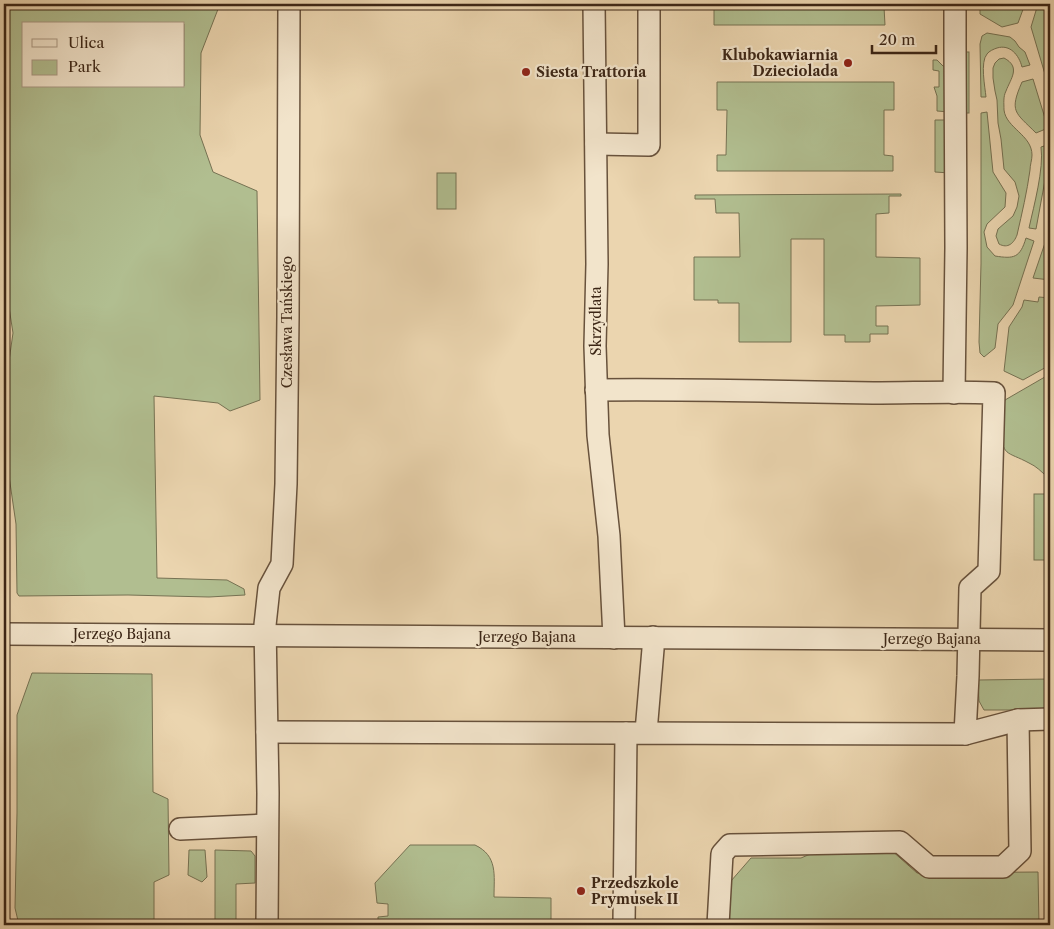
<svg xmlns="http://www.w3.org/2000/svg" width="1054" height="929" viewBox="0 0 1054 929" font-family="'Libre Caslon Text',serif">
	<rect width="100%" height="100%" fill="#ebd5af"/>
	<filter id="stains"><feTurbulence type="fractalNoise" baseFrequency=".004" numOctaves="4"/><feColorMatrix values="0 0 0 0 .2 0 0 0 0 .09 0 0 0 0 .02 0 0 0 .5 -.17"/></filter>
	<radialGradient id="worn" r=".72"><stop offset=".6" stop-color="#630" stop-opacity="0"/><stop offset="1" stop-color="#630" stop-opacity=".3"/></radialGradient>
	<g fill="#b1be90" stroke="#767253" fill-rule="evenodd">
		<path d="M4,4H220L201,53L200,135L213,172L257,191L260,400L230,411L218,403L154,396L157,578L227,580L244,589L245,595L209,597L128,595L19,596L17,593L16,524L9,476H5V379L9,361L13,333L8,301L4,292ZM24,24H184V86H24Z"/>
		<path d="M725,4H889V7H884L885,25H714V8H725Z"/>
		<path d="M980,4H1025L1018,23L1002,27L980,14Z"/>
		<path d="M1038,4H1050V83L1047,81L1031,27Z"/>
		<path d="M987,33L1010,37L1015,41L1019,47L1025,52L1030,65L1022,67C1019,55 1010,44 997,48C994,49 989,51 987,54C980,62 985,87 986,97H981L980,44L982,36Z"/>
		<rect x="964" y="52" width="5" height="61"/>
		<path d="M1004,58C1021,67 1011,78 1006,91C1003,97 1004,103 1004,110C1006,128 1032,135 1032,155C1032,160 1030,165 1030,170C1027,192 1022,213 1017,235C1014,243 1008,249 999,244L996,236L998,229L1013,216L1017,207L1019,196L1015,182L1004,169L1001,139L998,123L997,100L995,91L993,78V68L995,63L999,59Z"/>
		<path d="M933,60H937L945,68L950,112L937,111V96L934,87H939V71L933,70Z"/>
		<path d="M1033,79L1048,128L1036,133C1015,112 1009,112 1022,82Z"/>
		<path d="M717,82H894V110H884V155L893,156V171H717V155H726L727,110H717Z"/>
		<path d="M987,112L993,172L1006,193L1005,207L987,224L984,232L987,247L995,256C1014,259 1020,258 1026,238L1034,241L1013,305L998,324L995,348L984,357L980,353L979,342L981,264V113Z"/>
		<path d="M935,120H949L950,173L935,172Z"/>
		<path d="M1050,144V153L1036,229L1029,228C1034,205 1044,169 1041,147Z"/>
		<rect x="437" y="173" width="19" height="36"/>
		<path d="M901,194V196H889V213L876,214V257L920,258V305L876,306V326H888V334H870V342H845V335H824V239H791V342H739V303H718V300H694V257H740L739,213H716L715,199H695V195Z"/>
		<path d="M1045,243L1050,245V280L1033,278Z"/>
		<path d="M1039,297L1050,298V365L1023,380L1004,371L1009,327L1022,307L1024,300L1038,302Z"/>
		<path d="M1050,374V478L1047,477C1042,472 1036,466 1029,463C1007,451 1001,457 1002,427C1002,418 1002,409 1005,400Z"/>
		<rect x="1034" y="494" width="16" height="66"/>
		<path d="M32,673L152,674L153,792L168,799L169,875L154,882V925H19L15,908L17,813V715Z"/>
		<path d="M1050,679V710H984L979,701L978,680Z"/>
		<path d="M410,845H475C498,856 494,875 494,897L551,898V925H378V917L388,916V904L377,903L375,883Z"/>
		<path d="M822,849L891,850L917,873L1038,872L1039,925H725L724,889L751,858H801Z"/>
		<path d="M189,850H205L207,877L202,882L188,875Z"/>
		<path d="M215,850L251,851L255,856V883L236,884V925H215Z"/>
	</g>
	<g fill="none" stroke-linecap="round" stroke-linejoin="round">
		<g stroke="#68523c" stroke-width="24">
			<g id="minor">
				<path d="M594,4L597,264L595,346L598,435L609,536L614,638"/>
				<path d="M596,144L649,145V4"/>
				<path d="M596,390C689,389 781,391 873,393C914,393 954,391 994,393L989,571L970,588L968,676L965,734L1018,720L1050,719"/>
				<path d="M954,393L956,248L955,48V4"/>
				<path d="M4,634L1050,640"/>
				<path d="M267,732L626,733"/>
				<path d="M646,732L653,649V637"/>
				<path d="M180,829L267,825"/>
				<path d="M267,925L268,793L265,625L269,588L282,564L286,484L288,317L289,4"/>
				<path d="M624,925L626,733L965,734"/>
				<path d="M718,925L722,854L730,845L900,842L929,867H1003L1020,851L1018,720"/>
			</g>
		</g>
		<use href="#minor" stroke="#f2e4cb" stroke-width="21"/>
	</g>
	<g fill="#8f2418" stroke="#f2e4cb" stroke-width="2">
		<circle cx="848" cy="63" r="5"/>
		<circle cx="526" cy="72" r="5"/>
		<circle cx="581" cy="891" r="5"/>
	</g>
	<g text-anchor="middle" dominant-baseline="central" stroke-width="4.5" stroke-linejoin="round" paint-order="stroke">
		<g font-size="14" font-weight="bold" fill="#3c2616" stroke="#f2e4cb" text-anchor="start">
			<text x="838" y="55" text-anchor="end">Klubokawiarnia<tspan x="838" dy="16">Dzieciolada</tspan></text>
			<text x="536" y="72">Siesta Trattoria</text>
			<text x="591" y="883">Przedszkole<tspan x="591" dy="16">Prymusek II</tspan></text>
		</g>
		<g font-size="14" fill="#3c2616" stroke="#f2e4cb">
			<text transform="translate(596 321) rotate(-90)">Skrzydlata</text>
			<text transform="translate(287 322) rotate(-90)">Czesława Tańskiego</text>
			<text x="122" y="634">Jerzego Bajana</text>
			<text x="527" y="637">Jerzego Bajana</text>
			<text x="932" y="639">Jerzego Bajana</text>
		</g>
	</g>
	<rect width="1054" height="929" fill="none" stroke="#ebd5af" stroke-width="20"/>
	<rect x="5" y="5" width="1044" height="919" fill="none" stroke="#3c2616" stroke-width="2.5"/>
	<rect x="10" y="10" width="1034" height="909" fill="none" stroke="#3c2616"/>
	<rect x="22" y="22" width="162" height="65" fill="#f2e4cb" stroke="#a99883"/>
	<rect x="32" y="39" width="25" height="8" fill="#f2e4cb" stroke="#a99883"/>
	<text x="68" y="48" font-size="15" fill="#3c2616">Ulica</text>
	<rect x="32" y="60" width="25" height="15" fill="#b1be90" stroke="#a99883"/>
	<text x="68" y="72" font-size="15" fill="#3c2616">Park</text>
	<path d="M872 45v8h64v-8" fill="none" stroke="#3c2616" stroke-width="2.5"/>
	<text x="879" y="45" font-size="15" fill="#3c2616" stroke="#f2e4cb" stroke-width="4" paint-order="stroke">20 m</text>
	<rect width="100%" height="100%" filter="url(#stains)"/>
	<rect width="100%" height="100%" fill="url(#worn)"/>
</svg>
